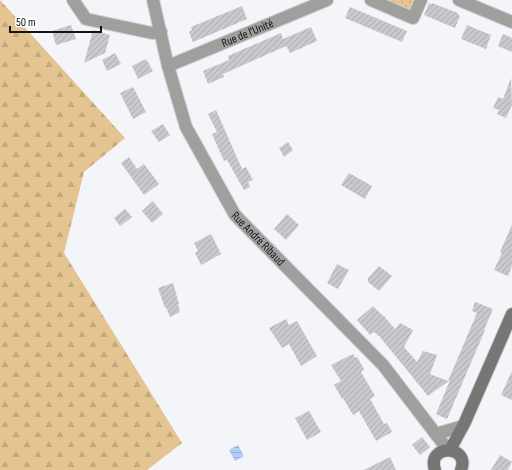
<svg xmlns="http://www.w3.org/2000/svg" width="512" height="470" viewBox="0 0 512 470" font-family="'Sofia Sans Condensed',sans-serif">
	<defs>
		<pattern id="grass-dots" width="8" height="8" patternUnits="userSpaceOnUse"><rect width="8" height="8" fill="#e4c490"/><path d="M2 2h.1M6 6h.1" fill="none" stroke="#c3a87b" stroke-width="1.8" stroke-linecap="round"/></pattern>
		<pattern id="forest-firs" width="22" height="20" patternUnits="userSpaceOnUse"><rect width="22" height="20" fill="#e4c490"/><path d="M5 1l3.5 6h-7zM16 11l3.5 6h-7z" fill="#c3a87b"/></pattern>
		<pattern id="water-rules" width="6" height="5" patternUnits="userSpaceOnUse"><rect width="6" height="5" fill="#b1cef7"/><path d="M0 2.5h6" fill="none" stroke="#97b0d3"/></pattern>
		<pattern id="building-hatch" width="6" height="6" patternUnits="userSpaceOnUse"><rect width="6" height="6" fill="#c7c9cc"/><path d="M-1 1l2-2M0 6l6-6M5 7l2-2" fill="none" stroke="#aaacae"/></pattern>
	</defs>
	<rect width="100%" height="100%" fill="#f3f5f8"/>
	<path fill="url(#grass-dots)" d="M386,0H415L410,10Z"/>
	<path fill="url(#forest-firs)" d="M0,0L125,138L84,172L64,253L182,443L147,470H0Z"/>
	<path fill="url(#water-rules)" d="M238,445L244,456L235,461L229,450Z"/>
	<g fill="url(#building-hatch)">
		<path d="M429,3L432,4V3L458,13V15L460,16L455,28L424,15Z"/>
		<path d="M242,6L247,19L193,42L189,32L192,30L191,27Z"/>
		<path d="M350,7L407,31L402,42L345,18Z"/>
		<path d="M71,25L76,39L56,45L52,31Z"/>
		<path d="M467,25L491,35L486,49L461,39Z"/>
		<path d="M311,27L317,41L290,53L285,44L286,46L223,74L224,77L208,84L203,71L229,60L228,56L281,33L283,39Z"/>
		<path d="M93,30L110,35L105,53L84,63Z"/>
		<path d="M503,34L512,38V52L498,46Z"/>
		<path d="M115,53L121,64L107,71L102,60Z"/>
		<path d="M146,59L153,71L138,79L132,66Z"/>
		<path d="M511,78L512,105L506,118L497,114L499,110L493,108L498,97L503,99Z"/>
		<path d="M133,87L146,112L133,119L120,93Z"/>
		<path d="M216,110L242,169L246,167L253,180L248,182L250,187L244,190L227,160L224,161L212,134L217,132L208,114Z"/>
		<path d="M163,124L170,135L159,142L151,131Z"/>
		<path d="M288,142L293,150L284,157L279,148Z"/>
		<path d="M129,157L137,169L144,164L159,184L144,195L121,163Z"/>
		<path d="M349,173L372,186L365,199L341,185Z"/>
		<path d="M153,201L163,214L152,223L142,211Z"/>
		<path d="M125,209L132,217L120,226L114,218Z"/>
		<path d="M287,214L299,225L286,240L274,229Z"/>
		<path d="M512,225V266L508,276L494,270L502,253L500,252Z"/>
		<path d="M211,234L221,254L201,265L195,253L198,251L194,243Z"/>
		<path d="M337,264L349,270L338,289L327,283Z"/>
		<path d="M379,266L392,276L379,291L368,282V278Z"/>
		<path d="M173,283L179,304H178L180,312L170,317L166,307L165,308L158,288Z"/>
		<path d="M475,302L493,309L484,330H485L447,419L436,414L450,380L428,396L380,337L374,332L370,335L357,320L373,306L383,316V315L395,329L400,323L413,330L404,347L417,362L423,351L437,355L430,374L448,381L477,313L472,311Z"/>
		<path d="M286,319L289,325L297,321L317,356L301,366L289,344L282,348L269,328Z"/>
		<path d="M353,354L355,358L357,357L364,369L361,372L375,396L370,399L384,424L387,423L392,432L376,441L359,411L353,415L343,398L342,399L334,385L341,381L331,365Z"/>
		<path d="M512,371V400L501,395Z"/>
		<path d="M309,411L321,432L307,440L295,418Z"/>
		<path d="M422,437L430,447L420,455L412,445Z"/>
		<path d="M500,455L512,462L508,470H491Z"/>
		<path d="M390,457L396,470H364Z"/>
	</g>
	<g fill="none" stroke-linecap="round" stroke-linejoin="round">
		<g stroke="#cfd1d4" stroke-width="14">
			<g id="street">
				<path d="M73,0L86,19L152,33L161,32"/>
				<path id="s1" d="M153,0L168,66L186,127L235,215L383,365L448,450"/>
				<path d="M371,0L413,18L421,0"/>
				<path d="M459,0L512,22"/>
				<path id="s2" d="M168,66L327,0"/>
				<path d="M436,434L463,426"/>
			</g>
		</g>
		<g stroke="#cfd1d4" stroke-width="14">
			<g id="secondary">
				<path d="M450,450L465,422L512,314"/>
				<path d="M435,470C426,443 471,445 461,470"/>
			</g>
		</g>
		<use href="#street" stroke="#a09f9d" stroke-width="12"/>
		<use href="#secondary" stroke="#777674" stroke-width="12"/>
	</g>
	<g text-anchor="middle" dominant-baseline="central" stroke-width="3" stroke-linejoin="round" paint-order="stroke">
		<g font-size="12" fill="#141415" stroke="#fff">
			<text stroke="none"><textPath href="#s2" startOffset="86">Rue de l'Unité</textPath></text>
			<text stroke="none"><textPath href="#s1" startOffset="265">Rue André Ribaud</textPath></text>
		</g>
	</g>
	<path d="M10 26v6h91v-6" fill="none" stroke="#141415" stroke-width="2"/>
	<text x="16" y="26" font-size="12" fill="#141415" stroke="#ffffff" stroke-width="3" paint-order="stroke">50 m</text>
</svg>
